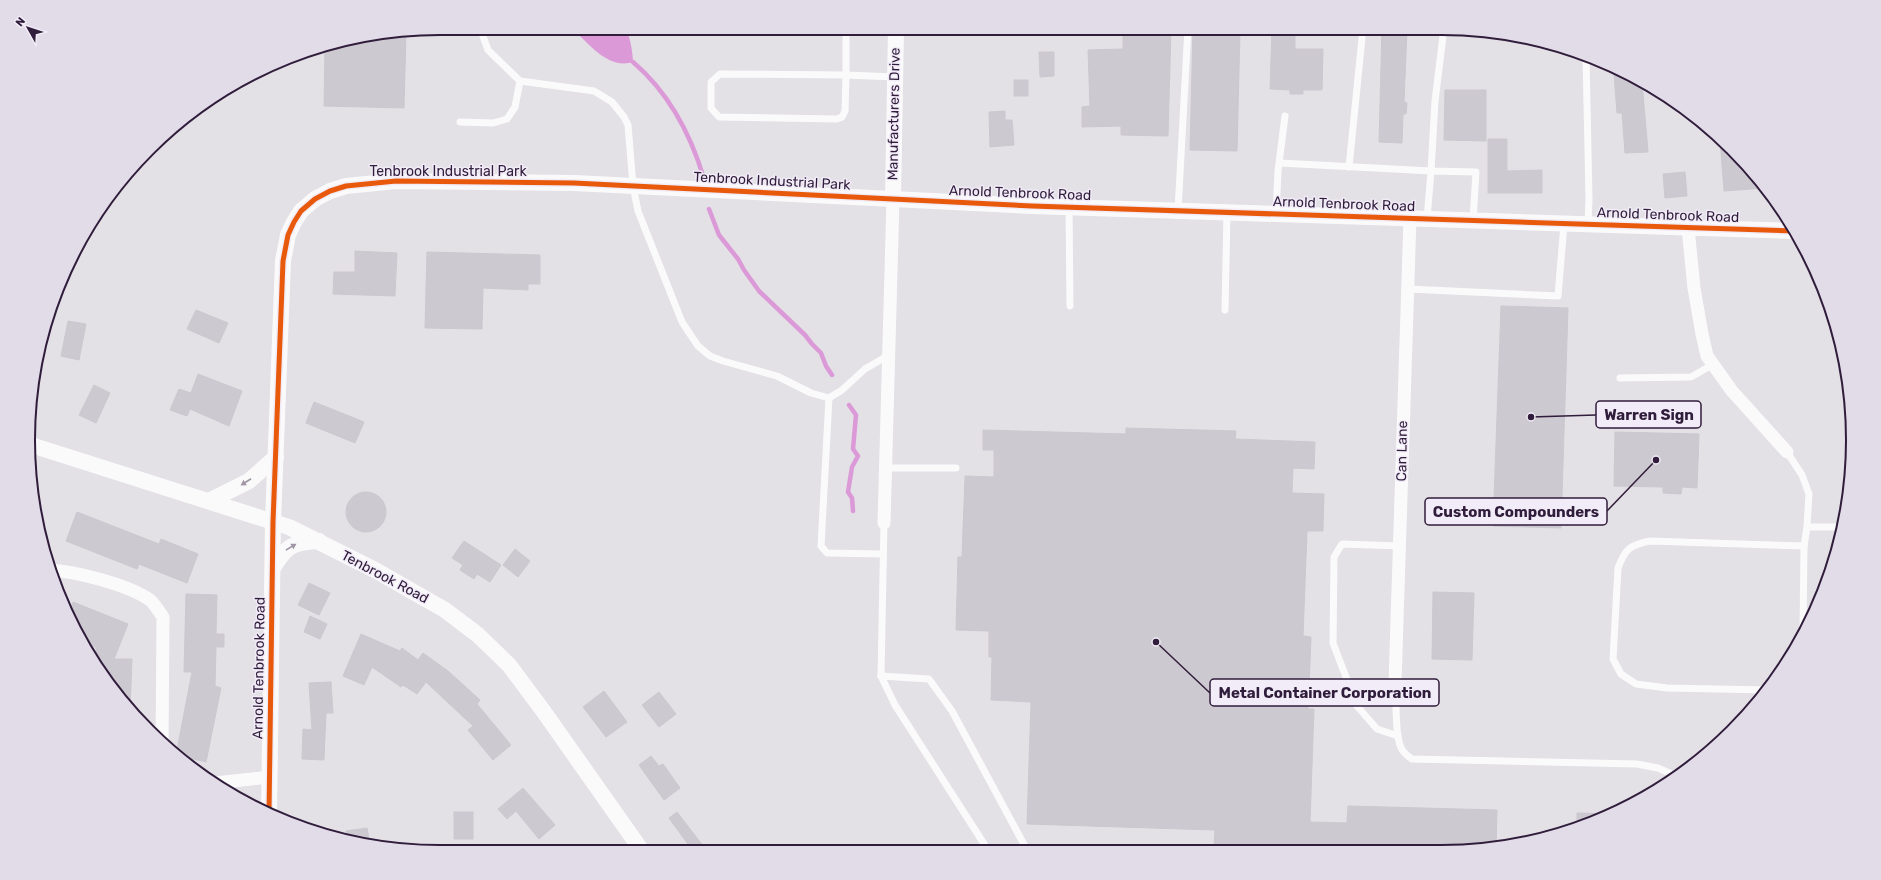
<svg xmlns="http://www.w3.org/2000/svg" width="1881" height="880" viewBox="0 0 1881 880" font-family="Rubik,sans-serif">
	<rect width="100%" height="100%" fill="#e3e0e6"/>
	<path fill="#db9ad7" d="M572,28H625C630,34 633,54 633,62C608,70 588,43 572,28Z"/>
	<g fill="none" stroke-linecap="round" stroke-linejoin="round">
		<g stroke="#db9ad7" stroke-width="4.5">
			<path d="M633,62C668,92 691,135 704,179"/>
			<path d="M709,209L719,235L738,259L744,270L759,291L805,335L812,344L821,353L826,366L832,375"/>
			<path d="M849,405L856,415L853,449L858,456L852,467L848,492L852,498L853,511"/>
		</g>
	</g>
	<g fill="#cdc9d1" stroke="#ccc8cf">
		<path d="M1123,28H1171L1168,136L1121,135V126L1082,127V107L1090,106L1088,50L1123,49Z"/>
		<path d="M1272,28H1295V49H1323L1322,90H1303V94H1290V90L1270,89Z"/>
		<path d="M1382,28H1407L1404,102L1407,103L1406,114H1403L1402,143L1379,142Z"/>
		<path d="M1193,30L1240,31L1237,151L1190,150Z"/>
		<path d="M406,31L404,108L324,106L325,45L360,36Z"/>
		<path d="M1039,52H1054V76L1040,77Z"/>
		<path d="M1624,73L1642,82L1648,152L1625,153L1622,113H1617L1614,74Z"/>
		<rect x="1014" y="80" width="14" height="16"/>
		<path d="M1445,90H1486V141L1444,140Z"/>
		<path d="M1005,111V120H1012L1014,145L990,147L989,112Z"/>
		<path d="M1488,139H1507V171L1542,170V193H1488Z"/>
		<path d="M1720,139L1732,149L1764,188L1724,191Z"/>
		<path d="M1685,172L1687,196L1665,198L1663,174Z"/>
		<path d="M355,251L397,253L395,296L333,294L334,272H355Z"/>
		<path d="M427,252L540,255V284H528V290L483,288L482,329L425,328Z"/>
		<path d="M1501,306L1568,308L1561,528L1493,526Z"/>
		<path d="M196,310L228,323L219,343L187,329Z"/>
		<path d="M68,321L86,324L79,360L61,356Z"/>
		<path d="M198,374L242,391L229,426L190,409L187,416L170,410L179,389L191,393Z"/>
		<path d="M94,385L110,393L96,423L79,415Z"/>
		<path d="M314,402L364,422L355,443L306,423Z"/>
		<path d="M1126,428L1236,431L1235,439L1315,442L1314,469L1293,468L1292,493L1324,494L1323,531H1307L1303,636L1311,637L1308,709H1314L1310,822L1347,823L1348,806L1497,810L1496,848L1214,849L1215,830L1027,824L1031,702L991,700L992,657H989V631L956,630L958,557H962L965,476L994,477V450H983V430L1126,434Z"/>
		<path d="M1615,432L1699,434L1697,488L1682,487L1681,494L1663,493V487L1614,486Z"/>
		<circle cx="366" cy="512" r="20"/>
		<path d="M77,512L159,544L161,539L198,554L187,583L139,564L137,569L66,541Z"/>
		<path d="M464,541L501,565L490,582L477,574L474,579L460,570L463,565L452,558Z"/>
		<path d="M515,549L530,561L518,577L503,565Z"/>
		<path d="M309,583L330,593L319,615L298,605Z"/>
		<path d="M1433,592L1474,593L1472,660L1432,659Z"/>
		<path d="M186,594L217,595L216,634H224V647H216L215,686L221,688L206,762L176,755L192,672H184Z"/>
		<path d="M73,602L128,624L114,659H132L130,709L113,691L96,665V647L81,641L69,614Z"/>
		<path d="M310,616L327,624L320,639L304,632Z"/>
		<path d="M361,634L400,651L402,648L418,660L423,653L448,671L480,700L477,704L511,745L493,760L468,730L473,726L426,682L417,694L403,685L401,687L372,667L364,685L343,676Z"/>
		<path d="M331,682L333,713H326L324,760L302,759L303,729L312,730L309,683Z"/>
		<path d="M604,691L627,722L606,737L583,707Z"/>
		<path d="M659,692L676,714L659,727L642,705Z"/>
		<path d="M651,756L659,766L663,764L680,788L664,800L639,765Z"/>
		<path d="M523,788L555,825L539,839L516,811L507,819L498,809Z"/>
		<rect x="454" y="812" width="19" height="27"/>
		<path d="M677,812L707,851H693L669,818Z"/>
		<path d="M1577,813L1611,814L1599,821L1577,827Z"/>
		<path d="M367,828L370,845L347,840L346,831Z"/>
	</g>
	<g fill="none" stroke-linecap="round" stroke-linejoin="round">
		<g stroke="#fbfafb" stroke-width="7">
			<path d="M480,28L488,50L520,81"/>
			<path d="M846,28V75L895,77"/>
			<path d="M1444,28L1435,101L1431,171L1476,172L1473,220"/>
			<path d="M1586,55L1589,199L1588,224"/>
			<path d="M720,74L846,75L845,111L842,117L837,119L719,117L711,108V82Z"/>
			<path d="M460,122L493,123L507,119L515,107L520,81L594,91L612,102L624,117L628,125L633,186L638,211L682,322L698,346L710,356L723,361L777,376L811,393L829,398L842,390L865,369L889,355"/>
			<path d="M1280,163L1431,171L1427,219"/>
			<path d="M1349,167L1363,28"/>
			<path d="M1069,207L1070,306"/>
			<path d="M1178,210L1188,28"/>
			<path d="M1276,214L1278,171L1285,116"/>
			<path d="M1408,289L1558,296L1564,224"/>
			<path d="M1225,310L1227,213"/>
			<path d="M1620,378L1691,377L1712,365"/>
			<path d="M829,398L821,546L827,553L882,554"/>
			<path d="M1787,452L1802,475L1809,494L1807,527L1804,546L1803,630"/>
			<path d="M885,468H956"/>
			<path d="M884,523L881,676L895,705L988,850"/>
			<path d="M1807,527H1843"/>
			<path d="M881,676L929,679L952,711L1027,850"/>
			<path d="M1395,683C1397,699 1394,740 1403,751C1405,754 1409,757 1412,759L1637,764L1658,768L1676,776"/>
			<path d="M1768,690L1667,688L1636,684L1621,674L1613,659L1618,568C1625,549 1630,545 1650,541L1804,546"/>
			<path d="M1398,736L1377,729L1357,706L1333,643L1334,557L1342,544L1400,546"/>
		</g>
		<g stroke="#fbfafb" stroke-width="13">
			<path d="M1688,228L1694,288L1702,334L1707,356L1732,391L1787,452"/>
			<path d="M884,523L893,199"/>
			<path d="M49,570C75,571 129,585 150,600C155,604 159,612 163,617L162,743"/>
			<path d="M1395,683L1410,218"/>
			<path d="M215,783L270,777"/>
		</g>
		<g stroke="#fbfafb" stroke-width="16">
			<path d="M893,199L896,28"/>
			<path d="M28,444L289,527L375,570L445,610L478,635L509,665L544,712L642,851"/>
			<path d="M209,501L249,481L276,457"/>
			<path d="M273,568C286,546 293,542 319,541"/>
			<path d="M269,814L273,522L283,261L288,235L294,222L301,211L315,199L330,191L346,186L396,181L574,183L1032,206L1794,231"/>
		</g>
		<g stroke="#f1ecf7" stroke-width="8">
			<path id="cycleway" d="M269,814L273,522L283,261L288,235L294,222L301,211L315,199L330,191L346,186L396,181L574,183L1032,206L1794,231"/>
		</g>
		<use href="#cycleway" stroke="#e8590c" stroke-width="5"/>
	</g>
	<defs><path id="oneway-solid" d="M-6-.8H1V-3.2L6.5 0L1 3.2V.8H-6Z"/></defs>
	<g fill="#a096a5">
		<use href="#oneway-solid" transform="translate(246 482) rotate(147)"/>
		<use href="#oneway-solid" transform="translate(291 547) rotate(-31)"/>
	</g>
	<g text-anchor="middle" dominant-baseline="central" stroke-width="3" stroke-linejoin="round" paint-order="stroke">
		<g font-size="14" fill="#301c3b" stroke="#f1ecf7">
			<text transform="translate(894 114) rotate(-89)">Manufacturers Drive</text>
			<text x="448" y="171">Tenbrook Industrial Park</text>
			<text transform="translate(772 181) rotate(3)">Tenbrook Industrial Park</text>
			<text transform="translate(1020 193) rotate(2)">Arnold Tenbrook Road</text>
			<text transform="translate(1344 204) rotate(2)">Arnold Tenbrook Road</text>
			<text transform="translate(1668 215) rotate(2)">Arnold Tenbrook Road</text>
			<text transform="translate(1402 451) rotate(-89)">Can Lane</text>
			<text transform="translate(385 577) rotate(28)">Tenbrook Road</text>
			<text transform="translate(259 668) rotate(-89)">Arnold Tenbrook Road</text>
		</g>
	</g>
	<path d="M0 0H1881V880H0ZM440 35H1441A405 405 0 0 1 1846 440V440A405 405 0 0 1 1441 845H440A405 405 0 0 1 35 440V440A405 405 0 0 1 440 35Z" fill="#e2dbe8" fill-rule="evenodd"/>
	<path fill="none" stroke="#301c3b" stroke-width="2" d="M440 35H1441A405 405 0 0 1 1846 440V440A405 405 0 0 1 1441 845H440A405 405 0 0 1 35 440V440A405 405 0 0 1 440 35Z"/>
	<path fill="none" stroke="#301c3b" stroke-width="1.5" d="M1531 417L1596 415M1656 460L1607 511M1156 642L1210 693"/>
	<g fill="#301c3b" stroke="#f1ecf7" stroke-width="1.5">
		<circle cx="1531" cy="417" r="4"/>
		<circle cx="1656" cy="460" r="4"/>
		<circle cx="1156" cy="642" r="4"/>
	</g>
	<g fill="#f1ecf7" stroke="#301c3b" stroke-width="1.5">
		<rect x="1596" y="401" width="105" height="27" rx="4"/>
		<rect x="1425" y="498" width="182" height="27" rx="4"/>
		<rect x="1210" y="679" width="229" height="27" rx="4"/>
	</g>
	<g font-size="15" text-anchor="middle" font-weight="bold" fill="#301c3b">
		<text x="1649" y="420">Warren Sign</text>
		<text x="1516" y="517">Custom Compounders</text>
		<text x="1325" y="698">Metal Container Corporation</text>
	</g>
	<g transform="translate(28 28) rotate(309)" stroke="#f1ecf7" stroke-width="3" paint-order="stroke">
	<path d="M0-3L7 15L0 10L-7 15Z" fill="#301c3b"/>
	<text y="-6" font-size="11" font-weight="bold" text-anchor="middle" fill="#301c3b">N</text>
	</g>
</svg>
